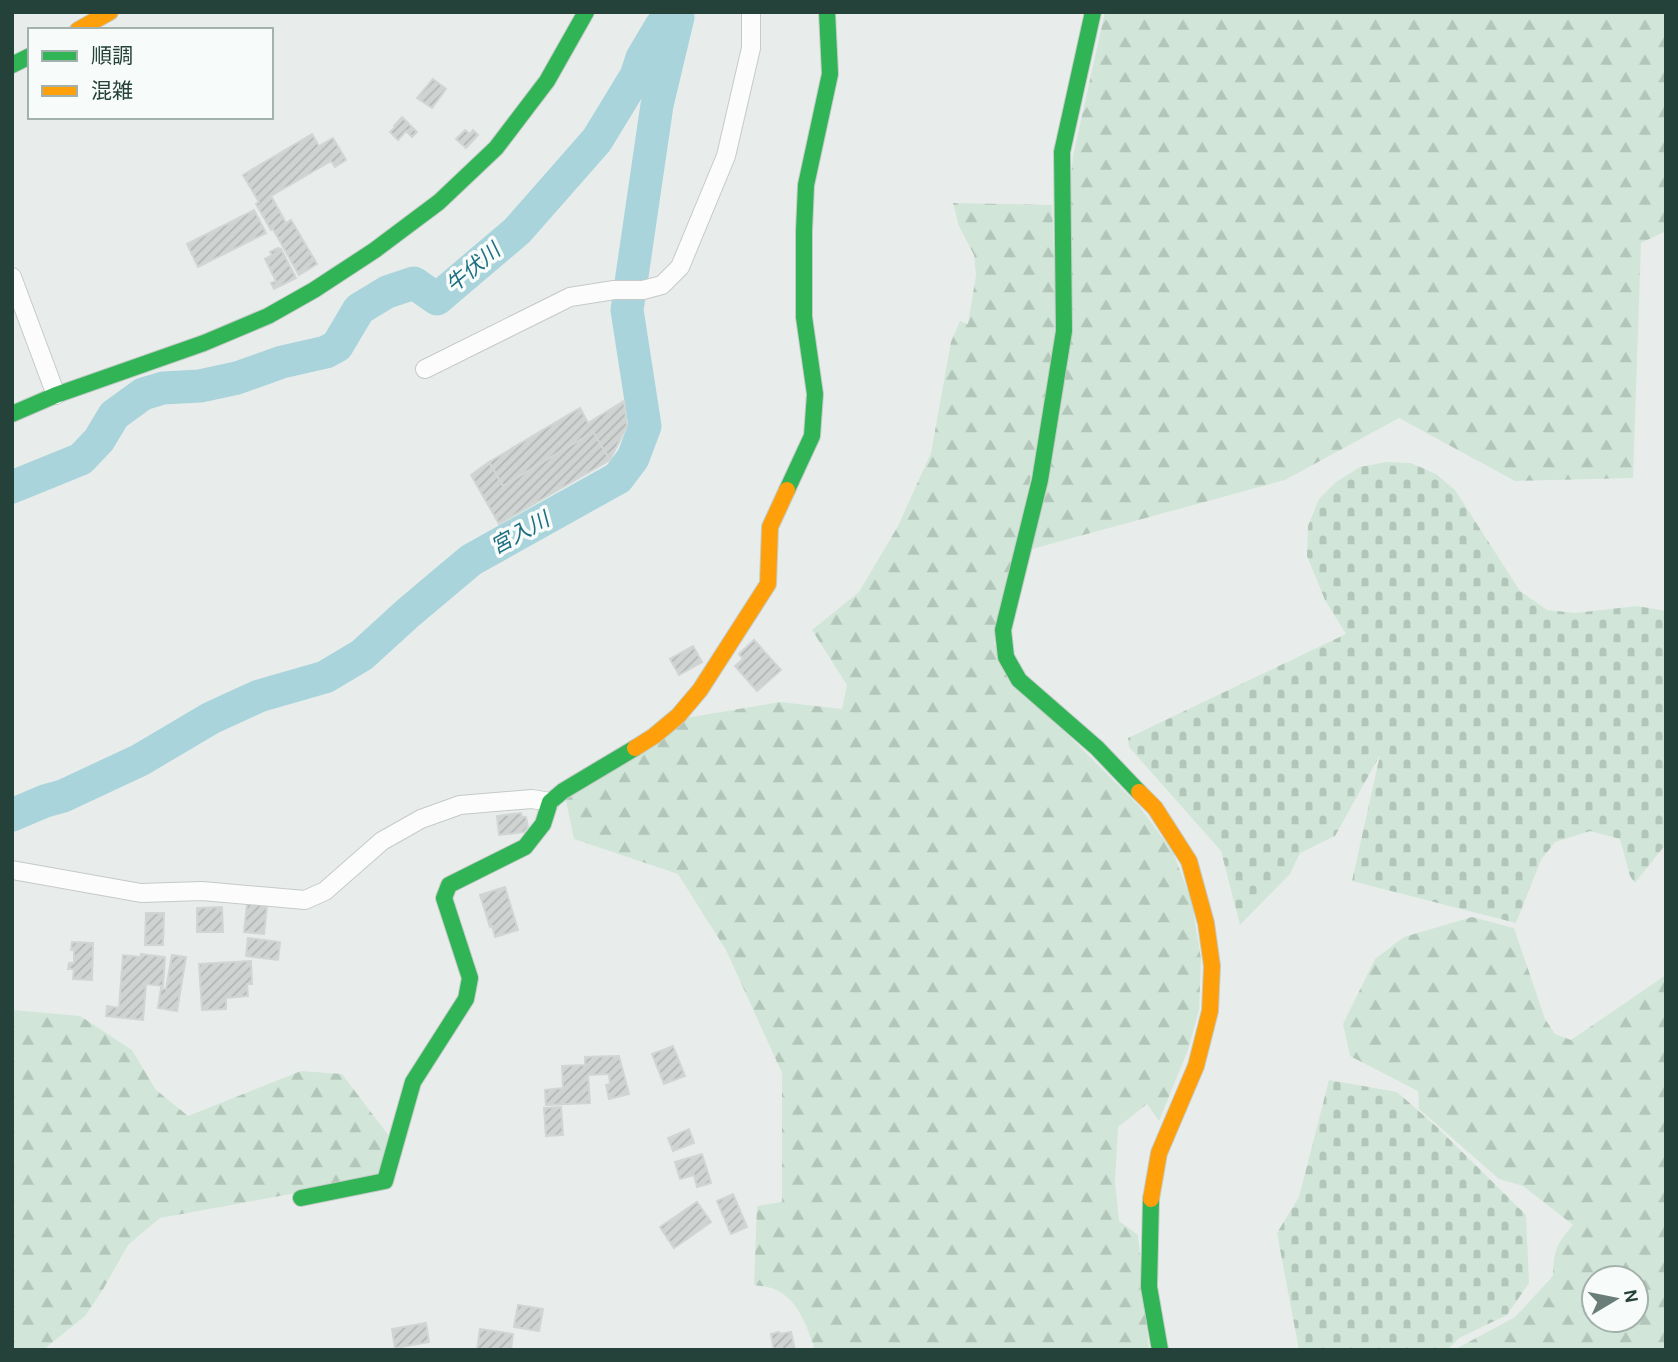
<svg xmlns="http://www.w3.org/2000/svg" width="1678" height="1362" viewBox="0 0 1678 1362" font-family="Karla,'Noto Sans JP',sans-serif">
	<defs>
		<pattern id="forest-firs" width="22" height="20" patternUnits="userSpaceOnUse" patternTransform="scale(1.75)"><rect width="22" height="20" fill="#d1e6d8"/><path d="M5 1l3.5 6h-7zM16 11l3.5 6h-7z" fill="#b3c6ba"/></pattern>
		<pattern id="cemetery-stones" width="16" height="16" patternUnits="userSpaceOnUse" patternTransform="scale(1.75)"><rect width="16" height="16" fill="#d1e6d8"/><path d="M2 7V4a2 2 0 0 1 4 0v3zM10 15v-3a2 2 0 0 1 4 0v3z" fill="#b3c6ba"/></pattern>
		<pattern id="building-hatch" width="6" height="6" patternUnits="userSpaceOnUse" patternTransform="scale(1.75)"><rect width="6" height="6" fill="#cfd4d2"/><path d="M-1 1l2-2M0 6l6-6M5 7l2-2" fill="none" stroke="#b2b7b5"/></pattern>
	</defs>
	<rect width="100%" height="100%" fill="#e8edeb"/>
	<g fill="url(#forest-firs)" fill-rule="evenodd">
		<path d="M1105,12H1666V231L1641,243L1633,478L1515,481L1399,418L1285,480L1032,549L1073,156Z"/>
		<path d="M953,203L1052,205L1057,323L1034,463L994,644L1058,725L1139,806L1173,852L1192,903L1201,959L1199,1010L1188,1050L1159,1121L1147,1104L1118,1127L1115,1182L1119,1221L1138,1235L1149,1350H815C807,1326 797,1296 771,1288C765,1286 759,1286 754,1285L757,1206L782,1202V1073L726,950L678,874L574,839L565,796L680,719L780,702L842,709L847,685L812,630L859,592L898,526L931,453L951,342L960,321L968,324L976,275L974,255L959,226Z"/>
		<path d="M1472,917L1514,928L1545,1019L1555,1034L1571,1040L1666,975V1350H1454L1515,1317L1553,1276C1554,1250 1556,1244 1573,1225L1523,1186L1499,1179L1419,1109L1418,1091L1350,1056L1343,1024L1375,959L1404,937ZM1594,1278H1636V1320H1594Z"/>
		<path d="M12,1010L80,1016L132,1050L156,1090L188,1116L301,1071L342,1074L392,1140L378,1178L160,1218L128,1245L102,1291L85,1316L43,1350H12Z"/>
	</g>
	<g fill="url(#cemetery-stones)">
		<path d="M1386,462L1411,463L1436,474L1455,490L1520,591L1547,610L1575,613L1637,606L1666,611V844L1635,883L1630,876L1620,839L1590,831L1555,842L1541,860L1516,923L1352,881L1380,755L1335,836L1300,853L1290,874L1240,925L1221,851L1129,747L1128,738L1346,634L1325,600L1307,556L1308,526L1319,499L1336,482L1360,467Z"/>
		<path d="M1329,1080L1397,1092L1437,1127L1526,1215L1529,1283L1507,1315L1459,1338L1447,1350H1299L1277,1233L1299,1197Z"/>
	</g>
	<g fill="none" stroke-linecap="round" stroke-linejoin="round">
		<g stroke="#a9d4db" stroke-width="33">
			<path d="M12,487L81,459L99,440L114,415L143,394L163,388L200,386L237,378L282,362L326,352L337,346L359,309L387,292L414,283L437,299L517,231L597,140L636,76L642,58L661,26L673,20"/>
			<path d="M12,815L45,801L63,796L140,760L211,718L259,696L325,677L362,655L408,613L471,560L618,478L633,458L645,426L627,310L657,105L678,17"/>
		</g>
	</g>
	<g fill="url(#building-hatch)" stroke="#d1d6d4" stroke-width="2">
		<path d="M433,79L446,89L432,108L417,98Z"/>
		<path d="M402,117L417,132L412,137L406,131L398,140L390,132L395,127L394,126Z"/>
		<path d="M465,130L470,134L473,130L478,135L466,148L456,139Z"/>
		<path d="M312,134L319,146L333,138L346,160L335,167L331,161L271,196L286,223L291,220L317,264L299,275L273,229L271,230L256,204L259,202L243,175Z"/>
		<path d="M254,210L266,233L198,267L187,244Z"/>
		<path d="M278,248L281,249L296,278L274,289L271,283L276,281L265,259L272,255L270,252Z"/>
		<path d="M624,401L627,426L610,460L593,432L503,486L489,462L580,408L588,423Z"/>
		<path d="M593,432L610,460L499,524L471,475L489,462L503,486Z"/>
		<path d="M754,640L781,670L757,691L735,666L743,659L739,654Z"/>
		<path d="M693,646L702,662L679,675L670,659Z"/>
		<path d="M521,813L522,817H526L528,827L524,832L499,835L497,816Z"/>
		<path d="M505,887L518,930L495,937L492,926L490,927L480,895Z"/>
		<path d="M247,904L267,906L264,934L244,932Z"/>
		<path d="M222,907L223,932H197V908Z"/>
		<path d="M146,913H164L163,945H145Z"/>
		<path d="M248,938L280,942L278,960L246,956Z"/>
		<path d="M72,942L93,943L92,980L73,979L74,969H68L69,963H74V950H71Z"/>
		<path d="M141,954L165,957L163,986L146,984L143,1020L106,1016L107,1006L119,1008L123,955L141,957Z"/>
		<path d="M172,955L186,957L177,1011L158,1008L161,988L166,989Z"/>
		<path d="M251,961L252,984H247L248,996L226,998V1009L202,1010L199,964Z"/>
		<path d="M673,1046L685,1076L664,1084L652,1054Z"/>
		<path d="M619,1056L629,1094L609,1099L606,1085L610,1084L609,1074L588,1075L590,1103L546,1105L545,1090L563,1088L562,1066L585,1065V1057Z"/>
		<path d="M561,1107L563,1135L546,1136L544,1108Z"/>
		<path d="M689,1129L694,1143L673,1151L668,1138Z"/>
		<path d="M702,1154L711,1183L697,1187L694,1175L680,1179L675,1162Z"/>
		<path d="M733,1194L747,1227L731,1234L717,1201Z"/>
		<path d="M697,1202L711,1222L674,1248L660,1227Z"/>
		<path d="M518,1305L543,1309L539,1331L514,1327Z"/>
		<path d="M426,1323L429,1342L395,1348L392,1329Z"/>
		<path d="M480,1329L513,1334L511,1350H477Z"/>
		<path d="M779,1332L780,1334L791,1332L795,1350H782V1348L774,1350L771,1334Z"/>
	</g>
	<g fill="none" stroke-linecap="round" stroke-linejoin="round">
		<g stroke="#c5cac8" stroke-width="20">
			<g id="street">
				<path d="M12,277L56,395"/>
				<path d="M425,369L570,297L614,290H643L662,285L680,267L726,156L751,48V12"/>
				<path d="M12,870L141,893L202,891L305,900L325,891L382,841L421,819L460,805L532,799L550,802"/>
			</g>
		</g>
		<g stroke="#c3cbc8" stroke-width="18">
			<g id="fast">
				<path d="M1093,12L1062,152L1064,331L1040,480L1003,630L1006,657L1019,680L1097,748L1139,792"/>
				<path d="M12,65L30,56"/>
				<path d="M12,414L56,395L204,343L268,316L314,290L375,250L439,202L496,148L547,81L586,12"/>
				<path d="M787,490L812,436L815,394L804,317V231L806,185L830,74L827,12"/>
				<path d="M301,1198L385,1181L413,1082L466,999L470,978L444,898L449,885L525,847L543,824L550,802L563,791L635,748"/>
				<path d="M1151,1199L1149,1287L1160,1350"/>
			</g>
		</g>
		<g stroke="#c3cbc8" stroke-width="18">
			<g id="slow">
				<path d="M78,30L110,12"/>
				<path d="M635,748L654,736L678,716L700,690L768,584L770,527L787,490"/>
				<path d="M1139,792L1155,808L1189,861L1206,923L1212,966L1210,1011L1196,1066L1159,1153L1151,1199"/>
			</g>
		</g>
		<use href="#street" stroke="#fcfcfc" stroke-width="18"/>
		<use href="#fast" stroke="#30b455" stroke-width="16"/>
		<use href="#slow" stroke="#ff9f0a" stroke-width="16"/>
	</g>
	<g text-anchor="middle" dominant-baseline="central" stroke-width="7" stroke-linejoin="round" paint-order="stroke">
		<g font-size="21" font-style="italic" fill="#1c6f80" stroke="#f7fbf9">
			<text transform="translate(473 268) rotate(-40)">牛伏川</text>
			<text transform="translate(520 533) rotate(-29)">宮入川</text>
		</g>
	</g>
	<rect width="1678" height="1362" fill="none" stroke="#24423a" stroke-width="28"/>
	<rect x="28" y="28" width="245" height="91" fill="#f7fbf9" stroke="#a3b1ad" stroke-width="2"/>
	<rect x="42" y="51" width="35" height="10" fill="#30b455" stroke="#a3b1ad" stroke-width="2"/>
	<text x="91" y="63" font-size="21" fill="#24423a">順調</text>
	<rect x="42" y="86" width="35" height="10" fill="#ff9f0a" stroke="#a3b1ad" stroke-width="2"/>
	<text x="91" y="98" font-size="21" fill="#24423a">混雑</text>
	<g transform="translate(1615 1299) rotate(80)"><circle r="33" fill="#f7fbf9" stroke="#a3b1ad" stroke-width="2"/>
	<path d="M0-5L12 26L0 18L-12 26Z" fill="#697e78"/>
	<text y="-10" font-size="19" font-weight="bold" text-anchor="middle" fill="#24423a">N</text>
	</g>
</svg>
